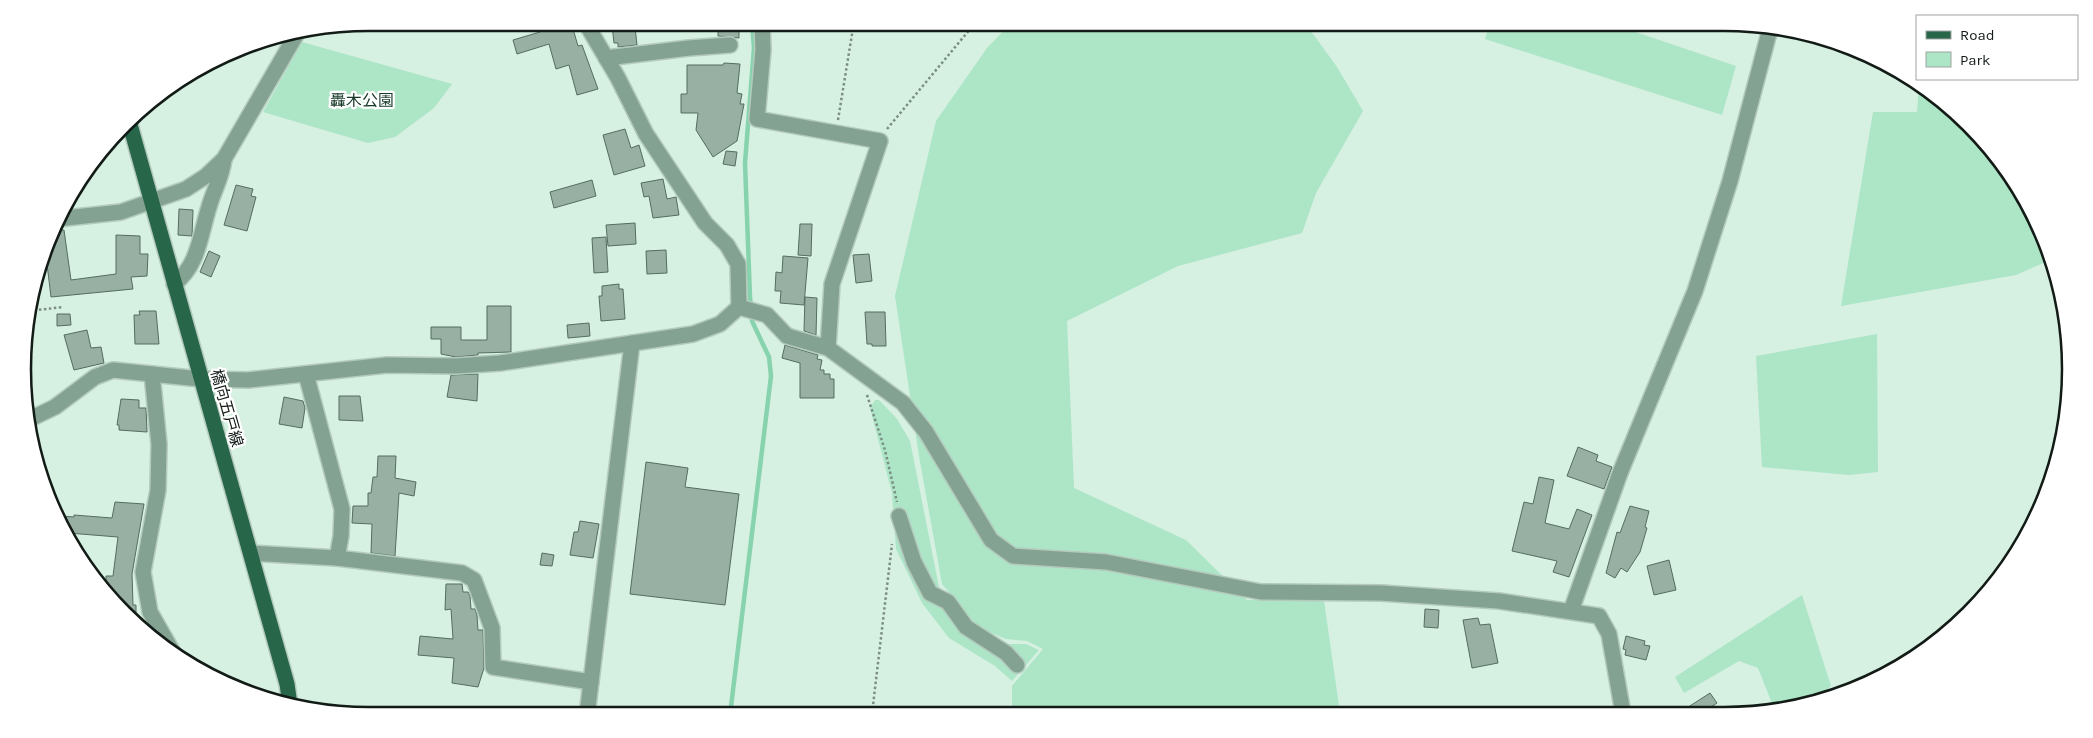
<svg xmlns="http://www.w3.org/2000/svg" width="2093" height="738" viewBox="0 0 2093 738" font-family="Karla,'Noto Sans JP',sans-serif">
	<rect width="100%" height="100%" fill="#d6f0e2"/>
	<g fill="#ade5c7">
		<path d="M1011,23H1305L1337,67L1363,111L1316,193L1302,233L1178,266L1067,321L1074,488L1186,540L1247,600L1324,601L1340,713L1012,714V686L1043,649L1027,641L1006,639L979,628L942,584L919,456L895,296L936,121L987,48Z"/>
		<path d="M1490,23H1609L1736,66L1722,115L1485,39Z"/>
		<path d="M302,42L452,84L434,108L395,137L368,143L263,112Z"/>
		<path d="M1919,84C1981,123 2028,190 2052,259L2016,275L1841,306L1873,112H1917Z"/>
		<path d="M1877,334L1878,472L1849,475L1762,467L1756,356Z"/>
		<path d="M875,400H879L897,419L910,441L939,587L978,633L1006,644H1026L1039,650L1012,681L995,666L949,638L922,603L896,549L892,493L870,408Z"/>
		<path d="M1802,595L1831,686L1819,697L1775,711L1758,668L1739,661L1684,693L1675,677Z"/>
	</g>
	<g fill="none" stroke-linecap="round" stroke-linejoin="round">
		<path stroke="#87d3ad" stroke-width="4.5" d="M730,715L771,376L769,357L752,321L750,297L745,163L754,48L752,22"/>
	</g>
	<g fill="#98b0a3" stroke="#556c60">
		<path d="M537,22H571L578,46L582,45L598,89L577,95L569,65L556,69L549,44L517,54L513,40L540,32Z"/>
		<path d="M620,22H632V27H635L637,45L618,47V43H614L612,25Z"/>
		<path d="M718,22H739V38L718,36Z"/>
		<path d="M724,63L740,64L737,93L742,94L740,104H744L737,141L713,157L696,130L698,113H681V94H687V65H723Z"/>
		<path d="M625,129L631,148L639,145L645,166L614,175L603,135Z"/>
		<path d="M726,151L737,152L735,166L723,164Z"/>
		<path d="M663,179L667,199L676,197L679,215L653,218L649,196L644,197L641,183Z"/>
		<path d="M592,180L596,196L554,208L550,192Z"/>
		<path d="M236,185L253,189L251,196L256,197L247,231L224,225Z"/>
		<path d="M179,209L193,210L192,236L178,235Z"/>
		<path d="M635,223L636,244L608,246L606,225Z"/>
		<path d="M800,224H812L811,256L798,255Z"/>
		<path d="M64,230L71,280L116,274V235L140,236V254H148L147,276L131,277L133,289L51,297L47,264L43,265L54,231Z"/>
		<path d="M606,237L608,272L594,273L592,238Z"/>
		<path d="M666,250L667,273L647,274L646,251Z"/>
		<path d="M209,251L220,256L211,277L200,272Z"/>
		<path d="M869,254L872,281L856,283L853,255Z"/>
		<path d="M783,256L808,258L804,305L780,303L781,291H775L776,272L782,273Z"/>
		<path d="M619,284V289H623L625,319L601,321L599,296H602V286Z"/>
		<path d="M805,297L817,298L816,335L804,331Z"/>
		<path d="M487,306H511V352L478,353V355L456,357L441,354V339H431V327H461V340H487Z"/>
		<path d="M139,311H156L159,344H135L134,315H140Z"/>
		<path d="M865,312H885L886,346H872V344H867Z"/>
		<path d="M57,314H70L71,325L57,326Z"/>
		<path d="M589,323L590,336L568,338L567,325Z"/>
		<path d="M87,330L91,348L101,347L104,363L74,370L64,335Z"/>
		<path d="M785,345L818,355L817,359L822,360L820,370H824V374H830V379H834V398H800V363L782,358Z"/>
		<path d="M478,374L477,401L447,397L451,375Z"/>
		<path d="M339,396H360L363,421L339,420Z"/>
		<path d="M284,397L303,401L305,408L302,428L279,424Z"/>
		<path d="M121,399L139,400V408H146L147,432L119,430V425H117Z"/>
		<path d="M1578,447L1598,455L1596,461L1612,467L1604,489L1567,476Z"/>
		<path d="M378,456H396L395,478L416,482L414,496L399,493L395,556L371,553L372,524L352,523L353,506H368V493H371L373,477H377Z"/>
		<path d="M646,462L688,468L685,487L739,494L725,605L630,594Z"/>
		<path d="M1539,477L1554,480L1545,523L1569,529L1577,509L1592,515L1569,577L1553,572L1557,561L1512,551L1524,502L1533,504Z"/>
		<path d="M115,502L144,504L132,574L133,605H136V624L124,614L106,592V576H113L118,537L68,533L60,516L74,517V515L112,518Z"/>
		<path d="M1630,506L1649,511L1645,527L1647,528L1640,552L1627,572L1621,568L1615,578L1606,573L1617,532L1620,533Z"/>
		<path d="M580,521L599,524L593,558L570,555L574,532H578Z"/>
		<path d="M542,553L554,555L552,566L540,565Z"/>
		<path d="M1669,560L1676,590L1654,595L1647,566Z"/>
		<path d="M446,584H462L463,592H468L470,596L471,609H475L477,615L478,630H483L484,668L478,687L452,683L454,658L418,655L420,636L453,639L451,609L445,610Z"/>
		<path d="M1425,609L1439,610L1438,628L1424,627Z"/>
		<path d="M1478,618L1480,625L1490,624L1498,663L1472,668L1463,620Z"/>
		<path d="M1626,636L1645,641L1644,645L1650,646L1646,660L1625,655L1626,650L1623,649Z"/>
		<path d="M1710,693L1717,703L1702,713H1679Z"/>
	</g>
	<g fill="none" stroke-linecap="round" stroke-linejoin="round">
		<g stroke="#b3cabd" stroke-width="18">
			<g id="minor">
				<path d="M585,22L618,78L646,134L705,223L727,245L738,264L739,307"/>
				<path d="M762,22L763,50L757,119L880,141L832,284L828,348"/>
				<path d="M606,58L689,48L730,45"/>
				<path d="M57,219L121,212L186,189L206,176L224,159L299,30"/>
				<path d="M174,284C199,265 200,235 209,207C214,189 222,178 224,159"/>
				<path d="M739,307L767,315L787,336L828,348L903,403L926,432L991,540L1013,556L1106,562L1261,592L1381,593L1499,601L1599,616L1609,634L1623,713"/>
				<path d="M152,374L159,444L158,490L143,572L150,612L175,656"/>
				<path d="M306,374L342,509L341,536L337,558"/>
				<path d="M28,420L55,407L95,377L113,370L200,379L248,380L387,365L456,366L500,363L693,334L720,324L739,307"/>
				<path d="M899,516L914,562L930,593L948,602L966,627L1006,653L1017,665"/>
				<path d="M251,553L337,558L462,573L474,580L492,628L493,667L591,682"/>
				<path d="M1571,611L1620,473L1695,291L1730,181L1770,29"/>
				<path d="M587,715L632,343"/>
			</g>
		</g>
		<g stroke="#b3cabd" stroke-width="18">
			<path id="major" d="M129,121L287,684L290,705"/>
		</g>
		<g stroke="#7c8e84" stroke-width="2.5" stroke-dasharray="2.5 2.5" stroke-linecap="butt">
			<path d="M838,120L854,22"/>
			<path d="M887,129L976,22"/>
			<path d="M29,311L63,307"/>
			<path d="M867,395L885,450L897,502"/>
			<path d="M872,714L892,544"/>
		</g>
		<use href="#minor" stroke="#83a291" stroke-width="15"/>
		<use href="#major" stroke="#28664a" stroke-width="15"/>
	</g>
	<g text-anchor="middle" dominant-baseline="central" stroke-width="4.5" stroke-linejoin="round" paint-order="stroke">
		<g font-size="16" fill="#17392a" stroke="#fff">
			<text x="362" y="100">轟木公園</text>
		</g>
		<g font-size="16" fill="#121b16" stroke="#fff">
			<text transform="translate(227 408) rotate(74)">橋向五戸線</text>
		</g>
	</g>
	<path d="M0 0H2093V738H0ZM369 31H1724A338 338 0 0 1 2062 369V369A338 338 0 0 1 1724 707H369A338 338 0 0 1 31 369V369A338 338 0 0 1 369 31Z" fill="#fff" fill-rule="evenodd"/>
	<path fill="none" stroke="#121b16" stroke-width="2.5" d="M369 31H1724A338 338 0 0 1 2062 369V369A338 338 0 0 1 1724 707H369A338 338 0 0 1 31 369V369A338 338 0 0 1 369 31Z"/>
	<rect x="1916" y="15" width="162" height="65" fill="#ffffff" stroke="#a0a4a2"/>
	<rect x="1926" y="31" width="25" height="8" fill="#28664a" stroke="#a0a4a2"/>
	<text x="1960" y="40" font-size="15" fill="#121b16">Road</text>
	<rect x="1926" y="52" width="25" height="15" fill="#ade5c7" stroke="#a0a4a2"/>
	<text x="1960" y="65" font-size="15" fill="#121b16">Park</text>
</svg>
